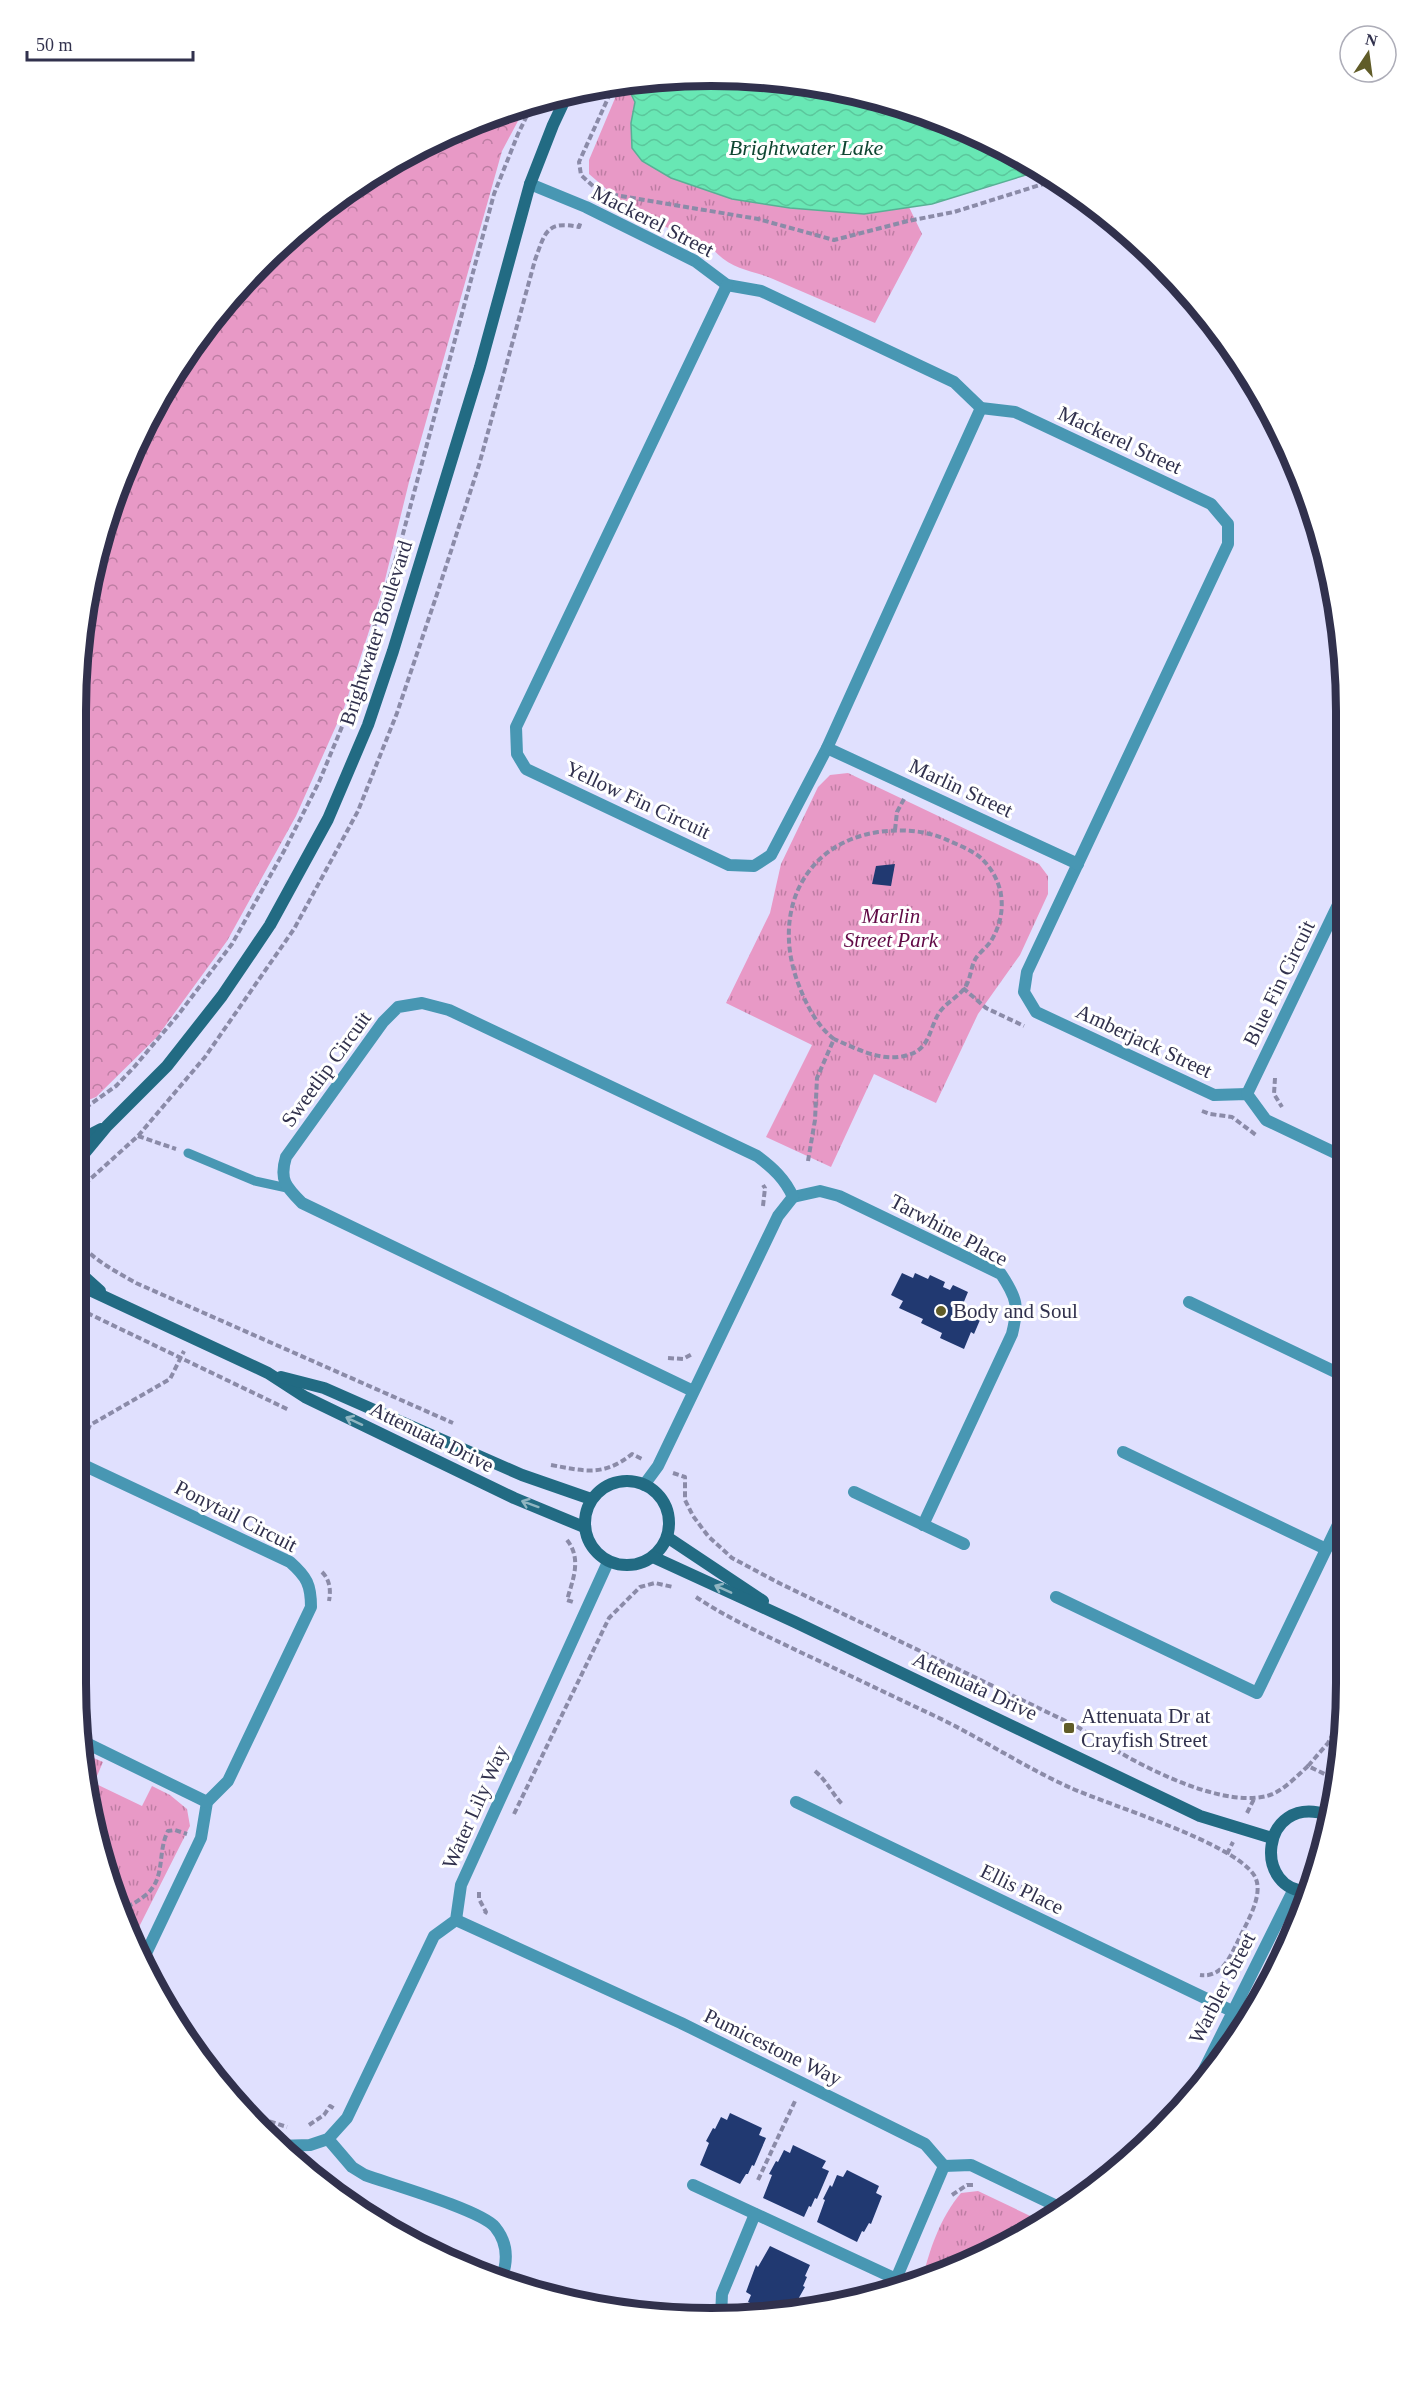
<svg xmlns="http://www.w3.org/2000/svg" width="1422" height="2394" viewBox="0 0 1422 2394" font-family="Georgia,serif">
	<defs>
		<pattern id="grass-tufts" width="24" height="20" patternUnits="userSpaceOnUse" patternTransform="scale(1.5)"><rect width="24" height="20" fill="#e899c6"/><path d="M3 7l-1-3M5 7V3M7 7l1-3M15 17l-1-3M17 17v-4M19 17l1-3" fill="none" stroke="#bd7da3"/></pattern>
		<pattern id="forest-crowns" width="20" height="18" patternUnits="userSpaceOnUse" patternTransform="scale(1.5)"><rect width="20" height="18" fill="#e899c6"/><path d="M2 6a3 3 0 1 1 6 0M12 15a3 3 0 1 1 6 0" fill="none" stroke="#bd7da3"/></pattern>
		<pattern id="water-waves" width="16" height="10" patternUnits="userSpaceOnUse" patternTransform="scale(1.5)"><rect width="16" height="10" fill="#68e7b4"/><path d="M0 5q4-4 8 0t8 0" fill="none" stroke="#5bc79c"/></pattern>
	</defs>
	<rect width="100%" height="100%" fill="#e0e0fe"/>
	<g fill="url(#grass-tufts)">
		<path d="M635,83L629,90L635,102L631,123L732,199L790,208L864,214L909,207L922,234L875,323C841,308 807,294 773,279C749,269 730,270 712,248L633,212L589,174V160L621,84Z"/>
		<path d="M848,773L1039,864L1048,876V894L1020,955L978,1014L936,1103L874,1074L831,1167L766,1137L812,1045L726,1003L770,913L781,864L818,787L830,775Z"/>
		<path d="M80,1752L103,1762L94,1783L142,1806L152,1786L170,1795L187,1809L190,1826L139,1927L125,1926L109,1887L80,1766Z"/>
		<path d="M978,2191L1045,2223L1029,2234L922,2282C928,2252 941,2216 961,2193Z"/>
	</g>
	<path fill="url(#forest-crowns)" d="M526,106L502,151L409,482L383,588L344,708L296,816L227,941L157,1037L96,1097L78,1104L76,669L109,506L182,358L261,262L357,182L467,124Z"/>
	<path fill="url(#water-waves)" stroke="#58b095" stroke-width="1.5" d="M711,75L835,87L954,123L1042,170L932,204L864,214L790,208L732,199L671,178L642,161L632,148L631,123L635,102L629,90L635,83Z"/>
	<g fill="#213971">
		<path d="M895,864L891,886L872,884L876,866Z"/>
		<path d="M902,1273L913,1278L915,1273L928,1279L930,1275L945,1282L943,1287L950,1290L953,1285L968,1292L963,1304L983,1313L974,1334L971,1332L964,1349L940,1338L942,1333L921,1323L923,1319L899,1308L903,1301L891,1295Z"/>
		<path d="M730,2113L762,2128L759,2135L766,2138L754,2166L752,2165L748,2174H746L740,2184L700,2165L709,2143L706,2141L713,2128L715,2129L721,2117L727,2120Z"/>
		<path d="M793,2145L826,2161L822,2168L829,2171L817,2199L815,2198L811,2207L809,2206L804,2217L763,2198L772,2175L769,2174L776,2161L778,2162L784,2150L790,2153Z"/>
		<path d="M847,2170L879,2186L876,2193L882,2196L871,2224L869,2223L864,2232L862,2231L857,2242L817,2222L825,2200L823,2199L830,2185L832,2187L837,2175L843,2177Z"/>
		<path d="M770,2246L810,2265L805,2276L807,2277L803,2286L805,2287L792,2310L773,2314L748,2302L751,2295L746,2292L756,2265L758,2267Z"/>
	</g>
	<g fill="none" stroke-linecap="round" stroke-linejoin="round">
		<g stroke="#8b8ba8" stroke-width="4" stroke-dasharray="6 3" stroke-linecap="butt">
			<path d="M614,85L579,162L581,175L593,186L609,194L758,219L834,240L908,221L954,212L1059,179"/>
			<path d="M895,830L897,812L904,799"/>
			<path d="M963,988L986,1008L1024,1026"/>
			<path d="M1275,1078L1274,1094L1282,1107"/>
			<path d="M1202,1111L1210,1114L1232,1117L1256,1135"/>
			<path d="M78,1113L116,1086L135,1066L178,1015L232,944L284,851L319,782L346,717L400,545L494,194L518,134L533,103"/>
			<path d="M138,1136L176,1149"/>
			<path d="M808,1161L815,1120L817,1078L834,1039C816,1025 806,1004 798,983C772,914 802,844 878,832C901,829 924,830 945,839C956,844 972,850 981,858C1005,881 1008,913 991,941C987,947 980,952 976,958C971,966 971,976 967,984C961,996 946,1002 939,1013C929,1029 930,1049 908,1055C883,1063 857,1049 834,1039"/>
			<path d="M78,1190L138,1136L205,1057L294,929L358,811L397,713L437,594L479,465L535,260C545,233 546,220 579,227L581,221"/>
			<path d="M763,1206L765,1188L763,1185"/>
			<path d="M79,1240C87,1257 119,1273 136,1283L453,1423"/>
			<path d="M79,1309L289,1410"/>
			<path d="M668,1358L683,1359L692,1354"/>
			<path d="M81,1447L90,1425L170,1379L184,1351"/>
			<path d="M551,1465C585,1471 603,1477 632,1454L644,1460"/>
			<path d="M673,1473L685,1477V1500L693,1516L708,1536L732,1558L781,1584L1078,1727C1122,1756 1213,1809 1267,1796C1282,1792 1296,1777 1308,1766L1335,1779"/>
			<path d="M567,1540C582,1559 573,1579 567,1600L573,1602"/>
			<path d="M322,1572C330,1580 331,1590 329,1601"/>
			<path d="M696,1597C729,1619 765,1635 800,1652C845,1673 890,1695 935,1716C981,1738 1024,1767 1071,1788C1111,1806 1232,1842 1254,1875C1266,1894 1245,1925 1237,1943C1229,1959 1221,1978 1200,1975"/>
			<path d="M1308,1766L1328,1743L1346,1711"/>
			<path d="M815,1771C828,1782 832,1794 843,1805"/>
			<path d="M1247,1813L1255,1797"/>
			<path d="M514,1814L609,1618L640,1587L655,1583L673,1587"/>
			<path d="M1227,1854L1233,1842"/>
			<path d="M1012,1885L1034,1890L1047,1902"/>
			<path d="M479,1892V1899L486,1912L484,1915"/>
			<path d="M118,1909C131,1906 137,1902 147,1894C166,1877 157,1852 168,1831L175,1830L187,1834"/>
			<path d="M244,2113L287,2127"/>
			<path d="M309,2125L324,2115L330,2106L335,2109"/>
			<path d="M758,2180L796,2099"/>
			<path d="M952,2195L967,2185H974"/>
			<path d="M917,2285L920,2270"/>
		</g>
		<path stroke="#4897b3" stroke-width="9" d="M188,1153L255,1181L287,1188"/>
		<g stroke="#4897b3" stroke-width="12">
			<path d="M530,184L586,207L695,261L727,285L761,291L954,382L981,408L1015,412L1211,504L1228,524V544L1027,972L1024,992L1036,1012L1214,1095L1247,1094L1266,1120L1346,1158"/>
			<path d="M727,285L516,727L517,754L526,769L729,865L754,866L771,855L827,748L981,408"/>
			<path d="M827,748L1078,864"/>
			<path d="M1247,1094L1346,888"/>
			<path d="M793,1197L820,1191L839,1196L1001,1274C1017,1298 1019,1306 1012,1334L923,1525"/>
			<path d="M1189,1302L1346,1377"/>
			<path d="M1123,1452L1326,1549"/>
			<path d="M79,1463L290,1562C307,1577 311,1585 311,1607L228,1781L207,1802L201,1838L141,1964"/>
			<path d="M644,1485L658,1466L778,1216L793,1197C785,1179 773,1168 757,1156L449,1010L422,1003L398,1007L383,1022L286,1157C279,1180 286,1187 302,1203L693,1391"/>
			<path d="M854,1492L964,1544"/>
			<path d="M1056,1597L1257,1693L1346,1508"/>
			<path d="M80,1740L207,1802"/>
			<path d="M796,1802L1232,2011"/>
			<path d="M1326,1814L1330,1805"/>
			<path d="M456,1920L681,2023L925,2144L944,2166L971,2165L1065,2210"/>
			<path d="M1186,2106L1294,1889"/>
			<path d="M328,2139L352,2167L365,2175C390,2184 481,2210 495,2227C508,2243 508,2262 501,2280"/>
			<path d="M277,2146L310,2145L328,2139L347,2118L434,1936L456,1920L461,1885L608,1562"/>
			<path d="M693,2185L896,2279"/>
			<path d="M895,2289L896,2279L944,2166"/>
			<path d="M721,2317L722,2294L755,2214"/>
		</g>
		<g stroke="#226b83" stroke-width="12">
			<path d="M78,1141L101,1129"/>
			<path d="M78,1161L107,1126L167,1066L222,996L270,925L328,819L368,725L393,651L480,367L530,184L553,125L568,93"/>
			<path d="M79,1272L100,1291"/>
			<path d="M79,1285L268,1373L305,1397L514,1498L584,1527"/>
			<path d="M281,1377L324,1388L522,1475L591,1499"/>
			<circle cx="627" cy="1523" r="42"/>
			<path d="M667,1537L763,1601"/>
			<path d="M653,1557L795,1622L1200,1816L1272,1838"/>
			<path d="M1311,1891C1252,1895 1259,1792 1328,1815"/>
		</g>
	</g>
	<defs><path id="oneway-shaft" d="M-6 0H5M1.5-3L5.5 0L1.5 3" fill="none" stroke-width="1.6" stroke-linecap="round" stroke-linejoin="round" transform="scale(1.5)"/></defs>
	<g stroke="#90b5c1">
		<use href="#oneway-shaft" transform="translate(354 1421) rotate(-155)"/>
		<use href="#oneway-shaft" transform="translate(530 1504) rotate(-160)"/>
		<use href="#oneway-shaft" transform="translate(723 1589) rotate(-156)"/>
	</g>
	<g fill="#605c28" stroke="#fff" stroke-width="2">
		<circle cx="941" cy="1311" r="6"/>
		<rect x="1063" y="1722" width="12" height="12" rx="3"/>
	</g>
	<g text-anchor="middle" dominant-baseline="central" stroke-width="6" stroke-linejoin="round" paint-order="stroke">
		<g font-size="21" fill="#31314d" stroke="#fff">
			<text transform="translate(653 221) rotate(27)">Mackerel Street</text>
			<text transform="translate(1120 440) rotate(25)">Mackerel Street</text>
			<text transform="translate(376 633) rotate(-72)">Brightwater Boulevard</text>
			<text transform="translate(961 788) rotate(25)">Marlin Street</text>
			<text transform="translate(638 800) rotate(25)">Yellow Fin Circuit</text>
			<text transform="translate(1279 983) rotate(-64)">Blue Fin Circuit</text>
			<text transform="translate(1144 1041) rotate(25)">Amberjack Street</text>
			<text transform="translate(326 1069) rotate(-54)">Sweetlip Circuit</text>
			<text transform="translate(949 1230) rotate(28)">Tarwhine Place</text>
			<text transform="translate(432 1437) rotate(26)">Attenuata Drive</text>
			<text transform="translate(236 1516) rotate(27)">Ponytail Circuit</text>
			<text transform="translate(975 1686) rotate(25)">Attenuata Drive</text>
			<text transform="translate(475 1807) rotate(-66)">Water Lily Way</text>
			<text transform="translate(1022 1889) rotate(26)">Ellis Place</text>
			<text transform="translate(1222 1988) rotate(-63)">Warbler Street</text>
			<text transform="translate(773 2047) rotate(26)">Pumicestone Way</text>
		</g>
		<g font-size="21" font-style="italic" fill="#610a46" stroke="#fff">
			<text x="891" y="916">Marlin<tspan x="891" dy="24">Street Park</tspan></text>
		</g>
		<g font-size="21" fill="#31314d" stroke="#fff" text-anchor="start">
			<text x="953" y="1311">Body and Soul</text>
			<text x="1081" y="1716">Attenuata Dr at<tspan x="1081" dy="24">Crayfish Street</tspan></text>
		</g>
		<g font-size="22" font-style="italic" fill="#0f4632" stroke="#fff">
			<text x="806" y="147">Brightwater Lake</text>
		</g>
	</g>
	<path d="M0 0H1422V2394H0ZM711 86H711A625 625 0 0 1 1336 711V1683A625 625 0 0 1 711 2308H711A625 625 0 0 1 86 1683V711A625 625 0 0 1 711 86Z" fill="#fff" fill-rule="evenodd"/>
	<path fill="none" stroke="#31314d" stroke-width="8" d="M711 86H711A625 625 0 0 1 1336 711V1683A625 625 0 0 1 711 2308H711A625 625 0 0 1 86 1683V711A625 625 0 0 1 711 86Z"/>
	<g transform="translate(1368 54) rotate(13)"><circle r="28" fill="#ffffff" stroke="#adadb8" stroke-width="1.5"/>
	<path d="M0-4.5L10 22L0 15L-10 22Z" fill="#605c28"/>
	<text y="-9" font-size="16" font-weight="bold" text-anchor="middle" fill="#31314d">N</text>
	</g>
	<path d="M27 51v9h166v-9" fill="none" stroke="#31314d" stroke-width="3"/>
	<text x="36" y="51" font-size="18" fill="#31314d" stroke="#ffffff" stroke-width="4.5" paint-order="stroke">50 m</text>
</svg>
